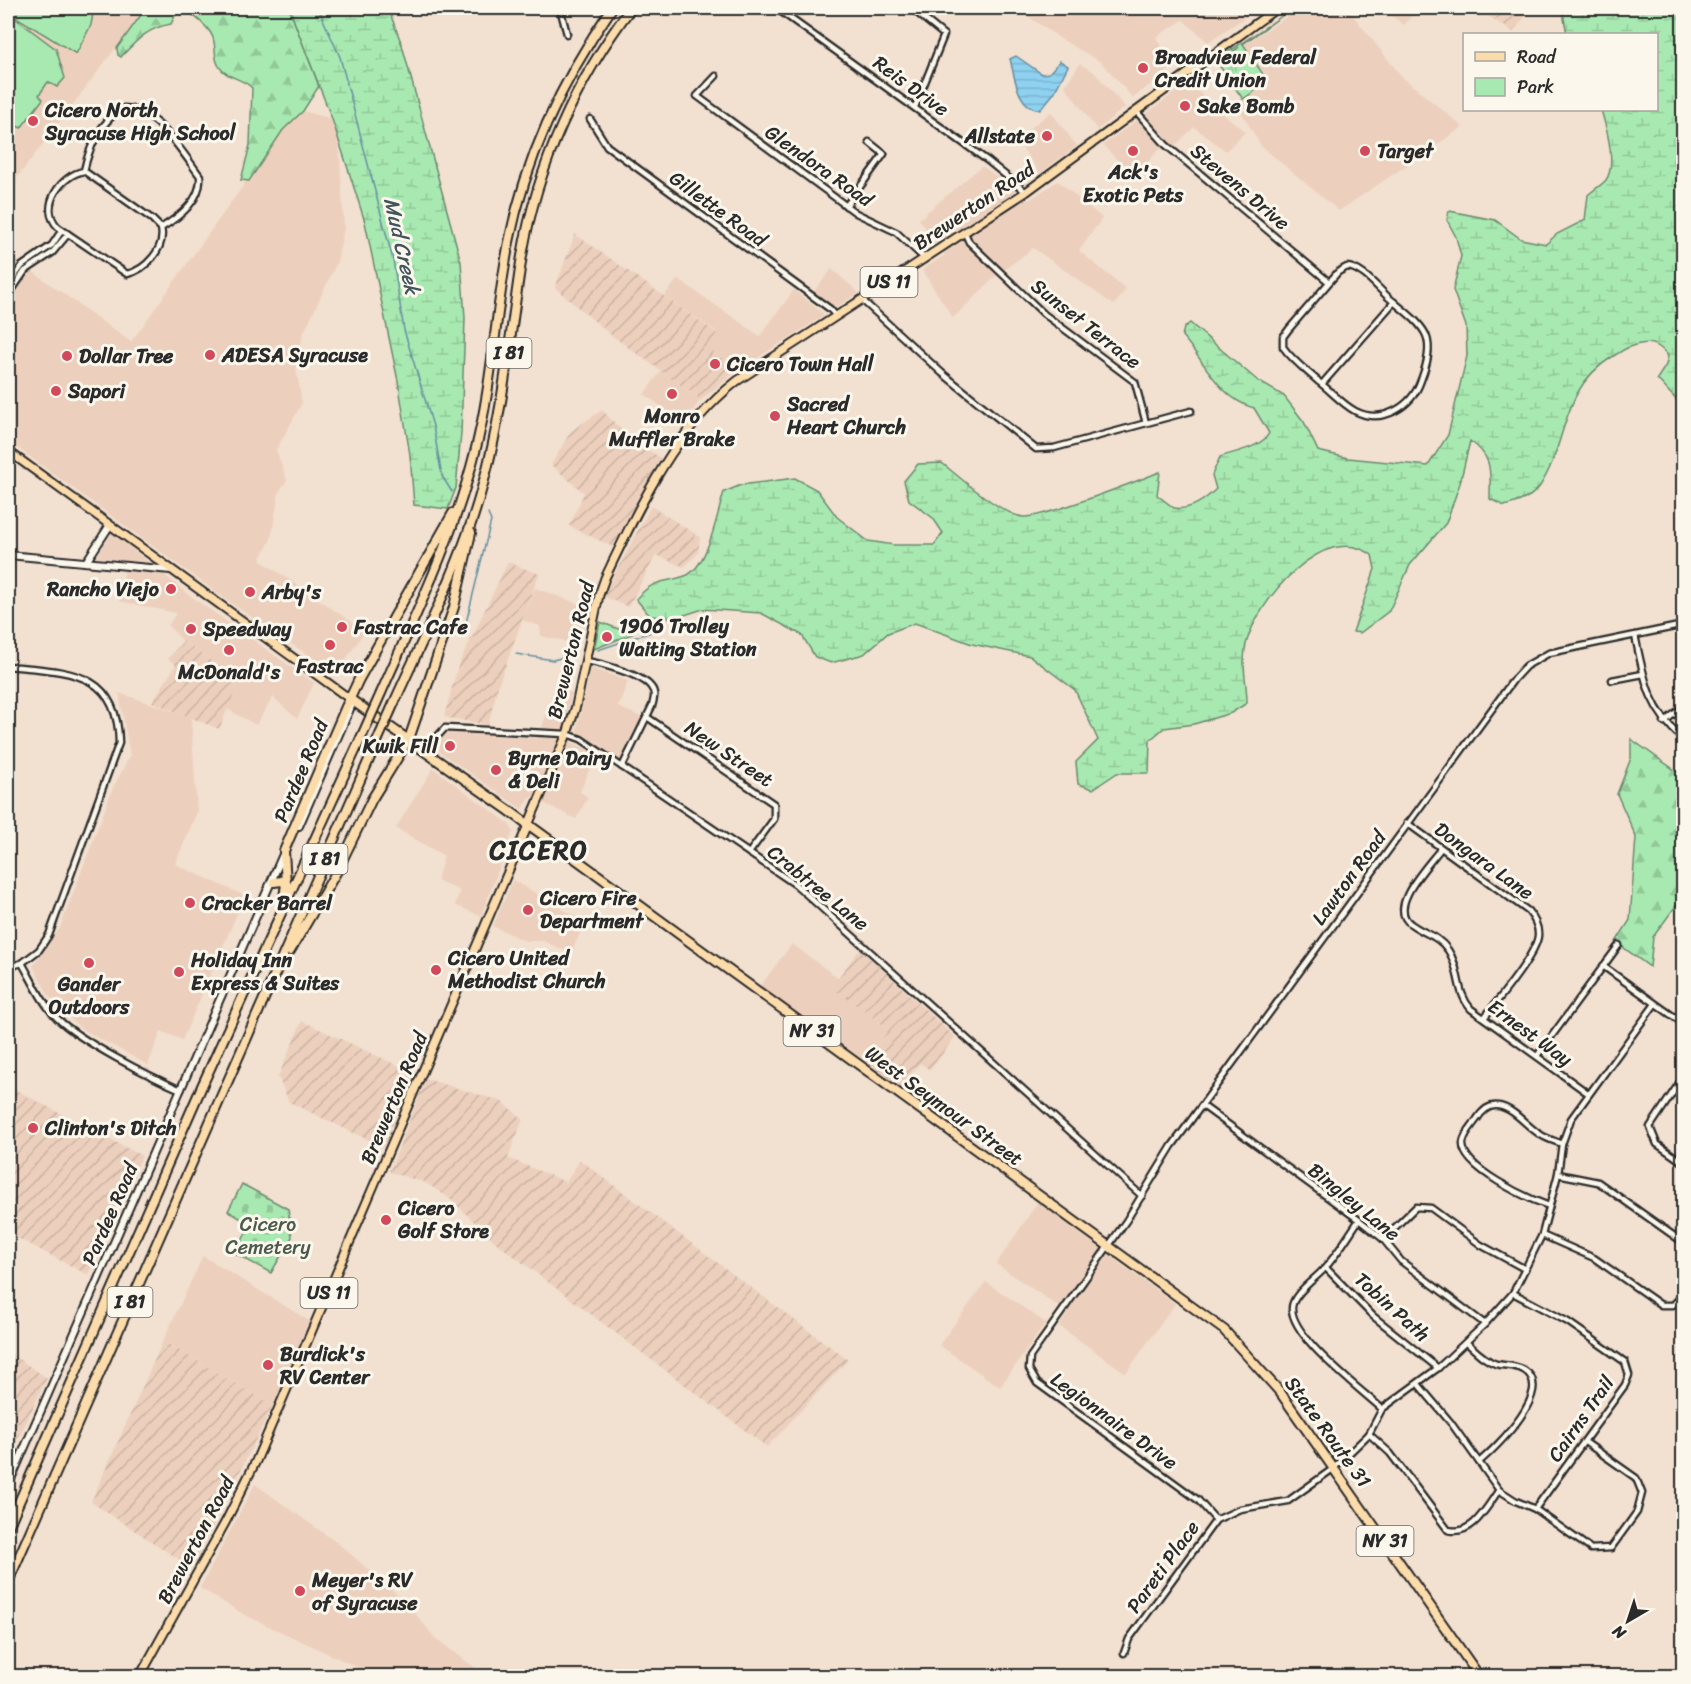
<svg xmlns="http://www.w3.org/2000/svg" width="1691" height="1684" viewBox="0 0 1691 1684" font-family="Sriracha,sans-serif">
	<defs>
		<pattern id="industrial-furrows" width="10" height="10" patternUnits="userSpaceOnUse" patternTransform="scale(1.5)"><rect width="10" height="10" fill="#ecd0bd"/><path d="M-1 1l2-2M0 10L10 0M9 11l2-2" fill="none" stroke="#cbb3a3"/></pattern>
		<pattern id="grass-tufts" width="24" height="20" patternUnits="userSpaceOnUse" patternTransform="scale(1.5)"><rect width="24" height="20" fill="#a8e9b1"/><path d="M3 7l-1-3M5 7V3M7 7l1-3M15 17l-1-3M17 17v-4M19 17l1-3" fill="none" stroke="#91c898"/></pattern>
		<pattern id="forest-firs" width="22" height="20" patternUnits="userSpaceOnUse" patternTransform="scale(1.5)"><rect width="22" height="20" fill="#a8e9b1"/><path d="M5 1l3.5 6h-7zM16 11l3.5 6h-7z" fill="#91c898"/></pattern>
		<pattern id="wetland-marsh" width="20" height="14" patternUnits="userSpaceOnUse" patternTransform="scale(1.5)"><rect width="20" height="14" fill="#a8e9b1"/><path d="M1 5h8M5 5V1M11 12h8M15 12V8" fill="none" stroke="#91c898"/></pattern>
		<pattern id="cemetery-stones" width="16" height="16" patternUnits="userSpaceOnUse" patternTransform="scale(1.5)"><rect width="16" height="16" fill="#a8e9b1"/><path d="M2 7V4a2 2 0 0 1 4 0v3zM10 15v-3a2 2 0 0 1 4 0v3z" fill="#91c898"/></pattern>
		<pattern id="water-rules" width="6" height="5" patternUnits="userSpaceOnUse" patternTransform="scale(1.5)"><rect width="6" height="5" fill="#8ed1f0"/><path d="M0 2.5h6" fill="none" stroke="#7bb4ce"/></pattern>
	</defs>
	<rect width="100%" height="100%" fill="#f2e0d0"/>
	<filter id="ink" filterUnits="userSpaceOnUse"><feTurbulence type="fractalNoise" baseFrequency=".0167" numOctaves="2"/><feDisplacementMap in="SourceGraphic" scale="12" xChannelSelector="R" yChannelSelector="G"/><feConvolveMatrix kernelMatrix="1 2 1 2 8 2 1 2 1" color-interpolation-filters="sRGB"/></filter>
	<g filter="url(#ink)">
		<g fill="#ecd0bd">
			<path d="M8,8H146L17,178L16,192L8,205Z"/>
			<path d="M1016,8H1259L1208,42L1183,20L1156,37L1165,54L1169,70L1133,98L1101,62L1061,39Z"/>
			<path d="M1300,8H1347L1402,77L1463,127L1339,211L1261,146L1236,103L1267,81L1242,46Z"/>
			<path d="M1381,8H1418L1404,25Z"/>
			<path d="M1080,64L1094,72L1125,107L1097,130L1065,86Z"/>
			<path d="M1188,83L1245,132L1226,151L1194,127L1172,149H1160L1133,177L1103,145Z"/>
			<path d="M303,111L332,119L339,141L344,228L337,262L303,334L296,368L302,403L276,450L287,480L279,492L271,539L260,560L365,631L336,674L231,603L8,441V254L131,342L283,130Z"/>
			<path d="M1051,112L1077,146L1040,173L1016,139Z"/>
			<path d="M982,166L1029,200L1058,181L1102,218L1079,251L1126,289L1114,305L1033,248L995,277L953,318L922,270L945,255L919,219Z"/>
			<path d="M832,269L859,293L833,309L812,294Z"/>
			<path d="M678,279L760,336L794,290L825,315L738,370L706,347L717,332L664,296Z"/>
			<path d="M661,371L701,400L683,422L644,394Z"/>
			<path d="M112,532L189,595L314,683L297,719L273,697L256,725L227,709L239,679L183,641L168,626L176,613L119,601L126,563L96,557Z"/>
			<path d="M535,588L587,607L579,644L541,636L540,626L522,620Z"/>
			<path d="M591,668L628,681L618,707L642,717L622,763L576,733Z"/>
			<path d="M556,689L572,693L561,737L596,754L580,792L588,797L576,819L531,797L522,809L434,748L445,732L538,738Z"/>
			<path d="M119,693L191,717L197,812L175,864L245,896L182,1040L161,1031L148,1065L80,1028L49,996L33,966L60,928L113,788L130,756Z"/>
			<path d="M433,768L508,823L513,831L481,916L455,905L460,891L437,880L444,856L396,828Z"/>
			<path d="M513,880L585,922L571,953L543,941H525L493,926Z"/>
			<path d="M792,944L838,978L832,987L889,1029L865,1064L760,986Z"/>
			<path d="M1038,1202L1175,1304L1126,1373L1059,1326L1068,1313L996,1264Z"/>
			<path d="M203,1256L311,1322L273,1405L163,1341Z"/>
			<path d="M986,1282L1046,1323L1000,1387L939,1345Z"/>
			<path d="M255,1484L340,1545L406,1602L435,1638L486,1676H366L355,1666L245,1615L200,1588Z"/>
		</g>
		<g fill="url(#industrial-furrows)">
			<path d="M1476,8H1532L1513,32Z"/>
			<path d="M575,234L717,333L707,347L738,370L701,400L611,335L555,288Z"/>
			<path d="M602,410L630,439L661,458L613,547L569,526L584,493L551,465L571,431Z"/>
			<path d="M651,506L700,537L698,553L684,567L656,555L628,607L603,596Z"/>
			<path d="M508,562L539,574L498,686L488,725L444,717L458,666Z"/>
			<path d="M183,641L240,680L219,729L152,702L176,665L168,659Z"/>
			<path d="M860,949L955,1037L930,1070L920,1063L900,1089L865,1064L889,1029L831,987Z"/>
			<path d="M302,1021L414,1073L383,1147L289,1102L278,1077Z"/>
			<path d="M426,1079L501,1101L523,1119L508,1158L566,1182L580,1160L848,1360L767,1447L499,1245L449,1198L426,1183L389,1172Z"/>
			<path d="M8,1086L142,1156L88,1275L8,1233Z"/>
			<path d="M163,1341L273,1405L192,1568L91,1502Z"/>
			<path d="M8,1352L47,1378L10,1456L8,1454Z"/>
		</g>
		<path fill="url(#grass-tufts)" stroke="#6a8a6e" stroke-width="1.5" d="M1282,16L1243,44L1268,82L1243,99L1219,65L1239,47L1218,63L1215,61Z"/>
		<g fill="url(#forest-firs)" stroke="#6a8a6e" stroke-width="1.5">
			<path d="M146,8H289L319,86L303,111L283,130L249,181L241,180L250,145L252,88C243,78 229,79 221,69C214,61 216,52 214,42C213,29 191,12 179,8L171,24C147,28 137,40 121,57L118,55L117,48Z"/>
			<path d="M1631,739L1683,776V896L1653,937L1650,967L1616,942L1630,920L1636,837L1617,794L1631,758Z"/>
		</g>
		<g fill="url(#wetland-marsh)" stroke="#6a8a6e" stroke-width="1.5">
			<path d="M289,8H388L402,45L461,262L465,318L461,433L456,488L448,509L414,505L410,455L398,381L365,222L332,119Z"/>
			<path d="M1562,8H1683V407L1657,379L1666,365L1668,356C1658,342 1648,341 1632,346C1625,348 1619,353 1612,357C1559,390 1569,441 1540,486C1532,498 1517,503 1504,506L1490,499C1490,473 1494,457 1470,441L1460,483L1446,523L1410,565L1389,611L1360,633L1353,632L1375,569L1372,555C1324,519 1257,602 1246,644C1241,665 1247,682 1247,703L1231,713L1194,724L1164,728L1150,740L1149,773H1117L1093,789L1078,784L1076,762L1098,740L1075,690L1030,656L972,644L915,623L888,633L864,654L831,663L815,657L802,635L761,613L703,609L675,618L650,616L636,599C655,578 662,584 685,576C708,568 717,514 724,492L741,485L795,478L817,490L837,517L868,541L894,545H934L943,533L933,518L909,500L904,481L918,464L942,463C959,477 1001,514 1023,517C1042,519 1136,481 1160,472L1157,495L1174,508C1191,511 1205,500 1216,489L1212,475L1220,457C1234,452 1263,447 1269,433L1254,408C1218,398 1205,361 1182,336L1184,328L1190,323L1258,381L1284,396L1304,422L1318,451L1348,458L1428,466L1448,435L1467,356L1466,326L1453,290L1461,256L1456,237L1447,220L1449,211L1495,220L1521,239L1546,244L1557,234L1585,220L1588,195C1593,190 1602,185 1606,180C1617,164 1606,126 1601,110H1656V34H1567Z"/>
		</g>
		<path fill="url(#cemetery-stones)" stroke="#6a8a6e" stroke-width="1.5" d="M242,1184L288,1209L292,1237L271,1273L236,1254L250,1224L228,1211Z"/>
		<g fill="#a8e9b1" stroke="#6a8a6e" stroke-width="1.5">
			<path d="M8,8H94L91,25L76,54L8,12Z"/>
			<path d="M8,13L56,49L65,78L57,87L48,82L39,95L43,99L21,128L17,126L8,138Z"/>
			<path d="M600,622L632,634L594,649Z"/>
		</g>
		<path fill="url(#water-rules)" stroke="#668fa1" stroke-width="1.5" d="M1016,56L1042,74L1049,73L1060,61L1068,66L1054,93L1040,110C1017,108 1015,77 1010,59Z"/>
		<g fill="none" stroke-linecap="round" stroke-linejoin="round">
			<g stroke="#668fa1" stroke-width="1.5">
				<path d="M318,8L340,57L393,260L404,330L433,426L442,476L452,492"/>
				<path d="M466,623L491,521L488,514"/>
				<path d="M598,650L651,632"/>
				<path d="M516,654L553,660L575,654"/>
			</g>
			<g stroke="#2b2b2b" stroke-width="9">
				<g id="street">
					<path d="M560,8L567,34"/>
					<path d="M776,8L988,161L1026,192"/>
					<path d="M911,8L944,35L915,107"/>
					<path d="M716,76L697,96L856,213L896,232L925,259"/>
					<path d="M124,108C157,109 182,152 200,176C202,200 179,217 161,228C166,249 145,270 127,274L58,227C38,207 61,175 84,171C89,147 101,120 124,108Z"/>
					<path d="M1136,111L1166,145L1329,282"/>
					<path d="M590,119L607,146L830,309L836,316"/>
					<path d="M84,171L152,219L161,228"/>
					<path d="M846,206L884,154L869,142"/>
					<path d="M965,233L969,242L1044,314L1135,382L1146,423"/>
					<path d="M1347,267C1362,268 1376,286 1387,296C1399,307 1419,320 1426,335C1432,349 1426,367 1421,380C1412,407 1382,425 1355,411C1342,404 1331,391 1319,382C1307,371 1293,361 1283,347V337L1289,329L1338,272Z"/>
					<path d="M8,285L22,266L52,245L62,230"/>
					<path d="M8,296L25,271L52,253L68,234"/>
					<path d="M862,300L942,373L1036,449L1054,448L1191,411"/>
					<path d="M1322,384L1394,302"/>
					<path d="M1635,635C1644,679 1648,709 1684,740"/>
					<path d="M585,661C600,663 643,675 651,687C656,693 654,699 652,706L622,767"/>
					<path d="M8,666C66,672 118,669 119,743L49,935L39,950L22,963"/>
					<path d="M1612,680L1643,674"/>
					<path d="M647,717L774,804V819L749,853"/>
					<path d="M1664,722L1684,706"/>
					<path d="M425,750L445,728L567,734L581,739L796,885L1142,1196"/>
					<path d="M1407,823L1528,911C1534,918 1539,926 1538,936C1536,955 1497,1001 1484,1018"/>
					<path d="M1441,848C1429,865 1386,907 1411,924C1424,934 1438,935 1448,950C1461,969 1455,991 1471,1009L1589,1094"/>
					<path d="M1603,966L1684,1024"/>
					<path d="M8,967L22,963C33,982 42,1003 57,1018C81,1042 149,1076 181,1090"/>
					<path d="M1537,1056L1619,945"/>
					<path d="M1684,1076L1650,1127L1657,1144L1684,1163"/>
					<path d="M1203,1106L1359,1220L1383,1239L1401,1261L1485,1324"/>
					<path d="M1558,1174L1598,1182L1684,1243"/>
					<path d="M1549,1206C1529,1199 1461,1168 1463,1143C1464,1134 1472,1126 1477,1119C1482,1111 1489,1104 1499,1106C1515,1109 1527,1127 1541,1135C1547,1139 1555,1141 1562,1144"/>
					<path d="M1359,1220C1348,1236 1337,1255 1324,1269C1315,1279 1298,1290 1293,1303C1282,1331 1362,1390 1382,1409"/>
					<path d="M1542,1235L1594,1258L1661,1305H1673L1684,1294"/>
					<path d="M1383,1239L1416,1207L1431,1208L1481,1245L1525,1269"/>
					<path d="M1326,1268L1373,1316L1438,1368"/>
					<path d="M1513,1293L1568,1322L1625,1362L1629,1375L1625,1385L1535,1509"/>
					<path d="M1466,1342C1475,1350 1484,1360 1496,1364C1505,1366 1515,1365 1524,1370C1556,1389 1497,1447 1479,1462"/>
					<path d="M1418,1384L1451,1423L1499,1490L1516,1501L1535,1509L1591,1549L1611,1548L1637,1512L1642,1493L1636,1478L1585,1442"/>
					<path d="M1369,1434L1390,1453L1448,1530C1473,1536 1486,1508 1499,1490"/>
					<path d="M1216,1520L1198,1500L1037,1383L1029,1369L1030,1357L1126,1221L1172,1146L1514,679L1526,666L1549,653L1684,625"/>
					<path d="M1124,1653L1129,1639L1216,1520L1240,1509L1288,1501L1334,1468L1369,1434L1382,1409L1438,1368L1485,1324L1513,1293L1542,1235L1558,1174L1562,1144L1571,1119L1655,1004"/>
				</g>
			</g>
			<g stroke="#2b2b2b" stroke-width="10">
				<g id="secondary">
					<path d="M8,555L171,570"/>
					<path d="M86,562L110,525"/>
					<path d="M299,826L353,702"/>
					<path d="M8,1486L284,852"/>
				</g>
			</g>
			<g stroke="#2b2b2b" stroke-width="11">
				<g id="primary">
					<path d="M8,451L350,699"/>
					<path d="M140,1676L226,1521L256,1461L567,734L576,706L599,595L605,578C639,507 674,430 737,381L1026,192L1277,8"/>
				</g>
			</g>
			<g stroke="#2b2b2b" stroke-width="12">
				<g id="highway">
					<path d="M381,693C416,614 454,536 475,452C493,383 495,312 509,242C526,157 563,79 612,8"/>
					<path d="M350,699L507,809L1224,1330L1280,1392L1479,1676"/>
					<path d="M394,703C426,632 463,560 483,484C504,409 510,332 522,256C537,166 577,79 631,8"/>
					<path d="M274,882L282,881L286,884"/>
					<path d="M283,904L286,884L284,851L345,709L359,679L453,513"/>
					<path d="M290,951L337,871L372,799L409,739L454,607L471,533"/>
					<path d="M8,1527L202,1086L361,738"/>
					<path d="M8,1582L375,746"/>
				</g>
			</g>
			<use href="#street" stroke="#fbf7ec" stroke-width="4.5"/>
			<use href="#secondary" stroke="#fbf7ec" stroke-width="6"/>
			<use href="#primary" stroke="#fddcac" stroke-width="7"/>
			<use href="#highway" stroke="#fddcac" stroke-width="8"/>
			<g stroke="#2b2b2b" stroke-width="12" stroke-linecap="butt">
				<g id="highway-bridge">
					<path d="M361,738L381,693"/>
					<path d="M375,746L394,703"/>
				</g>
			</g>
			<use href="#highway-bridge" stroke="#fddcac" stroke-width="8"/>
		</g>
	</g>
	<g fill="#d1495b" stroke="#fbf7ec" stroke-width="2">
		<circle cx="1143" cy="68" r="6"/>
		<circle cx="1185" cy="106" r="6"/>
		<circle cx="33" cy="121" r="6"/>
		<circle cx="1047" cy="136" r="6"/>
		<circle cx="1133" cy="151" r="6"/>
		<circle cx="1365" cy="151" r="6"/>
		<circle cx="210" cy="355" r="6"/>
		<circle cx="67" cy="356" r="6"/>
		<circle cx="715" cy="364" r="6"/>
		<circle cx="56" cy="391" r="6"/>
		<circle cx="672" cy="394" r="6"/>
		<circle cx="775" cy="416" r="6"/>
		<circle cx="171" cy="589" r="6"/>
		<circle cx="250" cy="592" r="6"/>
		<circle cx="342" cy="627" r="6"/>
		<circle cx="191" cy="629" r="6"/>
		<circle cx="607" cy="637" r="6"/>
		<circle cx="330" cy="645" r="6"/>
		<circle cx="229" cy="650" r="6"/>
		<circle cx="450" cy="746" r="6"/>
		<circle cx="496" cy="770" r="6"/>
		<circle cx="190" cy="903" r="6"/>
		<circle cx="528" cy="910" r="6"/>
		<circle cx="89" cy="963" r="6"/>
		<circle cx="436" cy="970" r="6"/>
		<circle cx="179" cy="972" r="6"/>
		<circle cx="33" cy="1128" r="6"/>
		<circle cx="386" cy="1220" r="6"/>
		<circle cx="268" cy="1365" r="6"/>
		<circle cx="300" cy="1591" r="6"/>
	</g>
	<g text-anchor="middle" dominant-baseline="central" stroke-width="6" stroke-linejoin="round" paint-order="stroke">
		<g fill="#fbf7ec" stroke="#696865" stroke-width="1.5">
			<rect x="860.5" y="267" width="57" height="30" rx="4.5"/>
			<rect x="486.5" y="338" width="45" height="30" rx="4.5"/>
			<rect x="302.5" y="844" width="45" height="30" rx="4.5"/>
			<rect x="783.5" y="1016" width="57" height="30" rx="4.5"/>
			<rect x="300.5" y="1278" width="57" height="30" rx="4.5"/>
			<rect x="107.5" y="1287" width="45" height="30" rx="4.5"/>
			<rect x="1356.5" y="1526" width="57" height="30" rx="4.5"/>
		</g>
		<g font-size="18" font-weight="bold" fill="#2b2b2b">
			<text x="889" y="282">US 11</text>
			<text x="509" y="353">I 81</text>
			<text x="325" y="859">I 81</text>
			<text x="812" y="1031">NY 31</text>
			<text x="329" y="1293">US 11</text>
			<text x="130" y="1302">I 81</text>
			<text x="1385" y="1541">NY 31</text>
		</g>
		<g font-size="20" font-weight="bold" fill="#2b2b2b" stroke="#fbf7ec" text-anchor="start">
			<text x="1155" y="57">Broadview Federal<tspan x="1155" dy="23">Credit Union</tspan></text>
			<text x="1197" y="106">Sake Bomb</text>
			<text x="45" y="110">Cicero North<tspan x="45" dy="23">Syracuse High School</tspan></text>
			<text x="1035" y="136" text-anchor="end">Allstate</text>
			<text x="1377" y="151">Target</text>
			<text x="1133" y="172" text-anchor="middle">Ack's<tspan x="1133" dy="23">Exotic Pets</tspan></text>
			<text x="222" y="355">ADESA Syracuse</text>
			<text x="79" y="356">Dollar Tree</text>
			<text x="727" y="364">Cicero Town Hall</text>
			<text x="68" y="391">Sapori</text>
			<text x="787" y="404">Sacred<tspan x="787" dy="23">Heart Church</tspan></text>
			<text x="672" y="416" text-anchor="middle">Monro<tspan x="672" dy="23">Muffler Brake</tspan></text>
			<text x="159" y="589" text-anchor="end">Rancho Viejo</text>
			<text x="262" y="592">Arby's</text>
			<text x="619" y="626">1906 Trolley<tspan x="619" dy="23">Waiting Station</tspan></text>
			<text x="354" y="627">Fastrac Cafe</text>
			<text x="203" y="629">Speedway</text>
			<text x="330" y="666" text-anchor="middle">Fastrac</text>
			<text x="229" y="672" text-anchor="middle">McDonald's</text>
			<text x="438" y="746" text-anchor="end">Kwik Fill</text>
			<text x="508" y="758">Byrne Dairy<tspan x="508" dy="23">&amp; Deli</tspan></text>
			<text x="540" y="898">Cicero Fire<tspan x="540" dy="23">Department</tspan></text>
			<text x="202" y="903">Cracker Barrel</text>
			<text x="448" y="958">Cicero United<tspan x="448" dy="23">Methodist Church</tspan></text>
			<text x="191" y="960">Holiday Inn<tspan x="191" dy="23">Express &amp; Suites</tspan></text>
			<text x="89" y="984" text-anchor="middle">Gander<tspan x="89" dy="23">Outdoors</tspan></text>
			<text x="45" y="1128">Clinton's Ditch</text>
			<text x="398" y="1208">Cicero<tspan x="398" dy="23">Golf Store</tspan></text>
			<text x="280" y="1354">Burdick's<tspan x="280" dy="23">RV Center</tspan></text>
			<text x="312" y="1580">Meyer's RV<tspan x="312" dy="23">of Syracuse</tspan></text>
		</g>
		<g font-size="20" fill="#2b2b2b" stroke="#fbf7ec">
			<text transform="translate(911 86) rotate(36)">Reis Drive</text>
			<text transform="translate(819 166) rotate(35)">Glendora Road</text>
			<text transform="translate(1240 187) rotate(40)">Stevens Drive</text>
			<text transform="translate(974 206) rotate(-34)">Brewerton Road</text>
			<text transform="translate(718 209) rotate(36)">Gillette Road</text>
			<text transform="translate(1086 324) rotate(38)">Sunset Terrace</text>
			<text transform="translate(571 650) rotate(-76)">Brewerton Road</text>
			<text transform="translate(729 754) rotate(34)">New Street</text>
			<text transform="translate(301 771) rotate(-67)">Pardee Road</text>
			<text transform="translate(1484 861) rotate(36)">Dongara Lane</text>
			<text transform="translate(1349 878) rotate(-54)">Lawton Road</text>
			<text transform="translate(818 888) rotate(39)">Crabtree Lane</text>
			<text transform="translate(1530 1033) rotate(36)">Ernest Way</text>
			<text transform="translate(394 1098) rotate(-67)">Brewerton Road</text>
			<text transform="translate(944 1106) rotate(36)">West Seymour Street</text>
			<text transform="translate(1354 1202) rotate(39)">Bingley Lane</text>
			<text transform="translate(110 1214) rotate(-66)">Pardee Road</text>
			<text transform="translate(1392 1307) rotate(42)">Tobin Path</text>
			<text transform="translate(1581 1419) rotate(-55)">Cairns Trail</text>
			<text transform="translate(1114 1421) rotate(36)">Legionnaire Drive</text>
			<text transform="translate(1328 1432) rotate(54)">State Route 31</text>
			<text transform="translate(196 1540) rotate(-62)">Brewerton Road</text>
			<text transform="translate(1163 1567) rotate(-54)">Pareti Place</text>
		</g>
		<g font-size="20" fill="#4a5a4c" stroke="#fbf7ec">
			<text x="268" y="1224">Cicero<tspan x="268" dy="23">Cemetery</tspan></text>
		</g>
		<g font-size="21" font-style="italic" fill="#44545c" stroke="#fbf7ec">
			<text transform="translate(402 246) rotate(77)">Mud Creek</text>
		</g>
		<g font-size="26" font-weight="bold" letter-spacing="1.5" fill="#2b2b2b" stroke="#fbf7ec">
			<text x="539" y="850">CICERO</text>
		</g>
	</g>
	<rect width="1691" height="1684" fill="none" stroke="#fbf7ec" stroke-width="30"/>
	<rect x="15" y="15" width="1661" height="1654" fill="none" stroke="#2b2b2b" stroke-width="2" filter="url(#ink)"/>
	<rect x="1463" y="33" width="195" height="78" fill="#fbf7ec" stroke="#a8a59f" stroke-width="1.5"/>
	<rect x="1475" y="52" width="30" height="9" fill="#fddcac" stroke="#a8a59f" stroke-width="1.5"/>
	<text x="1517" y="63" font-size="18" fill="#2b2b2b">Road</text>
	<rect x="1475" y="78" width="30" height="18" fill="#a8e9b1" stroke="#a8a59f" stroke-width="1.5"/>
	<text x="1517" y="93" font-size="18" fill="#2b2b2b">Park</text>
	<g transform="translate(1628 1621) rotate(219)" stroke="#fbf7ec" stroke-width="4.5" paint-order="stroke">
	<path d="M0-4.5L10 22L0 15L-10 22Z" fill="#2b2b2b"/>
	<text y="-9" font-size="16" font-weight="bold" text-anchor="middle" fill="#2b2b2b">N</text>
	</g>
</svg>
